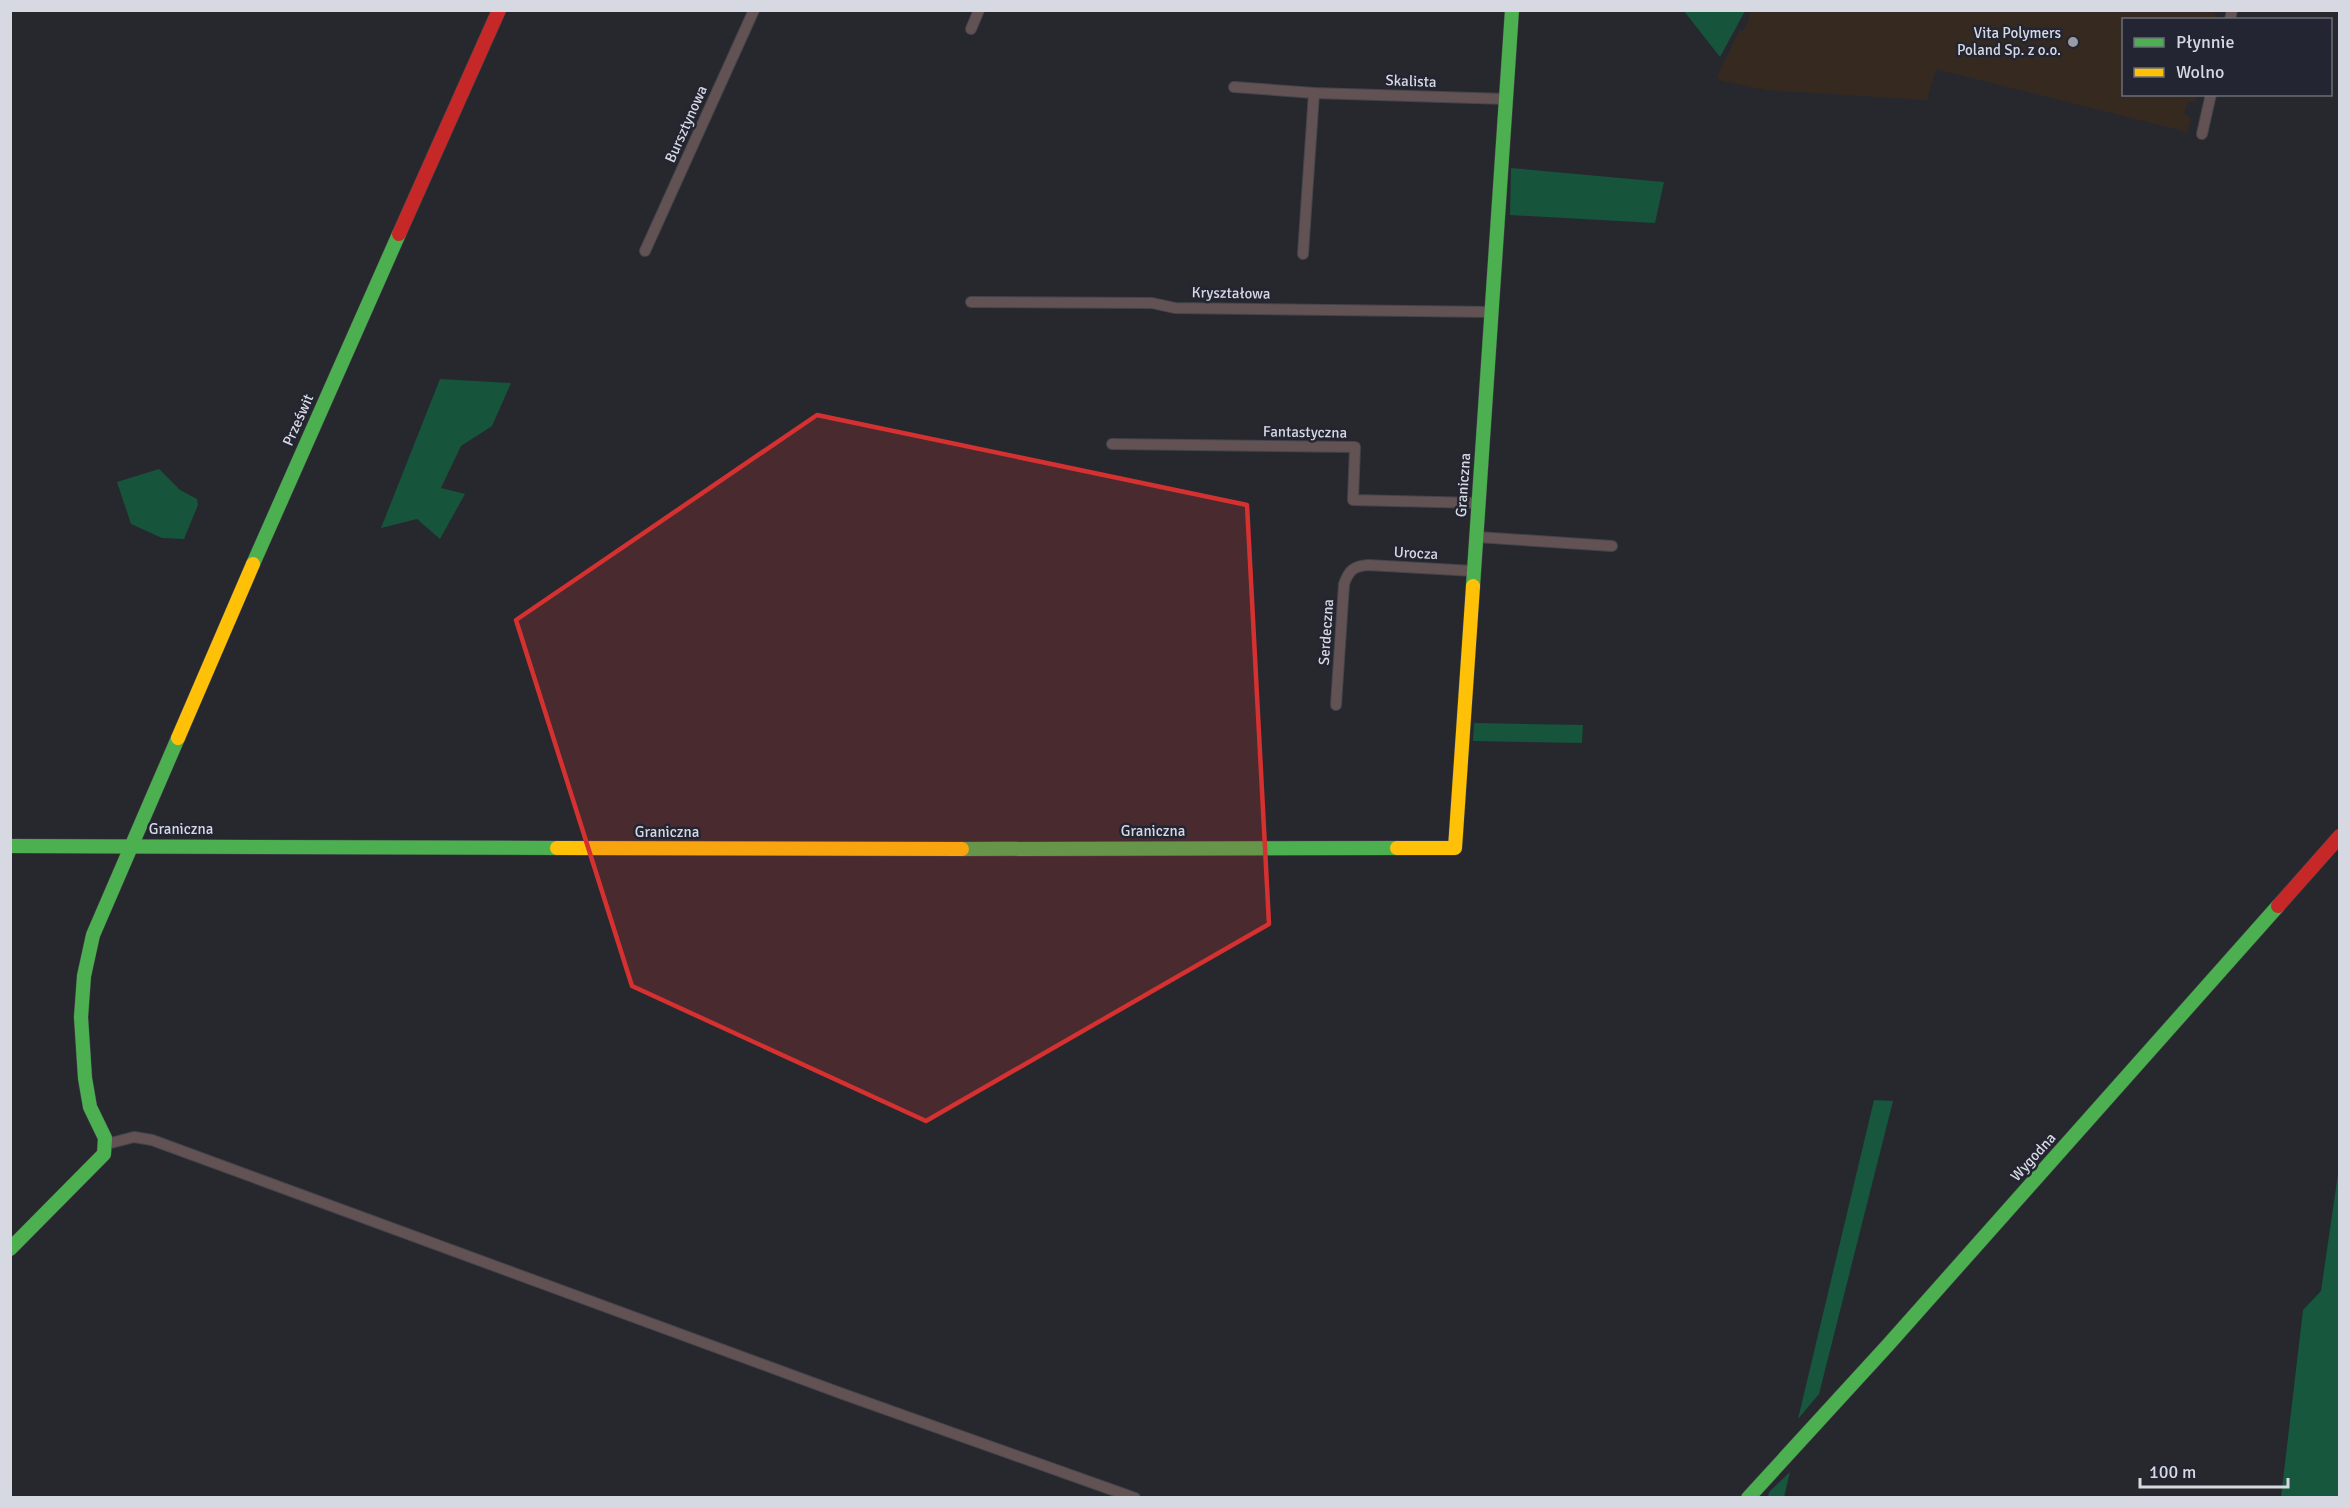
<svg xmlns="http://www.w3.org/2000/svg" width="2350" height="1508" viewBox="0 0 2350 1508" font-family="Signika,sans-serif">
	<rect width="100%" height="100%" fill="#26282e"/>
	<path fill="#362a20" d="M2211,10L2217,16L2216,20H2124V94L2197,95L2195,101L2187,103L2184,114L2191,118L2187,132L1936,69L1927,100L1766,90L1719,80L1717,77L1739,31H1743L1748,22L1750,11Z"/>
	<g fill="#16543b">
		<path d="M1684,11H1745L1720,57Z"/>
		<path d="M1511,168L1664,182L1655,223L1510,215Z"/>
		<path d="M440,379L511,383L492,426L461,446L441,488L465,494L440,539L417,519L381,528Z"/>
		<path d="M159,469L180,490L197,499L198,505L184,539L162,538L131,524L117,482Z"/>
		<path d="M1474,723L1583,725L1582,743L1473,741Z"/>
	</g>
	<g fill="#16573d">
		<path d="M1874,1100L1893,1101L1819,1394L1798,1419Z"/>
		<path d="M2339,1167V1497H2281L2303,1310L2321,1291Z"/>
		<path d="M1790,1472L1784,1497H1768L1769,1492Z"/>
	</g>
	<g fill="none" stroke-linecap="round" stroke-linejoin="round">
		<g stroke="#43454a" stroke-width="12">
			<g id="street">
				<path d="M2230,20L2232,10"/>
				<path d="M971,29L979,10"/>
				<path d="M1234,87L1314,93L1506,99"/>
				<path d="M2202,134L2211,94"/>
				<path d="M645,251L754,10"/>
				<path d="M1303,254L1314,93"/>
				<path d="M971,302L1152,303L1175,308L1492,312"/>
				<path d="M1112,444L1355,447L1353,500L1478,503"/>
				<path d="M1477,537L1612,546"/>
				<path d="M1336,705L1344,584C1349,570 1354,566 1368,565L1474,571"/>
				<path d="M107,1144L134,1137L152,1140L843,1394L1135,1498"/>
			</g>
		</g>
		<g stroke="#43454a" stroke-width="15">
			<g id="fast">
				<path d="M253,564L399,234"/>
				<path d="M1473,586L1512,10"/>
				<path d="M10,846L557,848"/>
				<path d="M962,849L1397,848"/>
				<path d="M10,1249L104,1154L105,1138L90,1107L85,1078L81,1017L84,976L93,935L178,738"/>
				<path d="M1748,1498L1888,1345L2278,906"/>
			</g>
		</g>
		<g stroke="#43454a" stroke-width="15">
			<g id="slow">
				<path d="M178,738L253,564"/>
				<path d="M557,848L962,849"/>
				<path d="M1397,848H1455L1473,586"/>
			</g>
		</g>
		<g stroke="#43454a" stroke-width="15">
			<g id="jam">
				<path d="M399,234L499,10"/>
				<path d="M2278,906L2340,836"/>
			</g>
		</g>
		<use href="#street" stroke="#635254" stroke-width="10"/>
		<use href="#fast" stroke="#4caf50" stroke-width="14"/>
		<use href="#slow" stroke="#ffc107" stroke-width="14"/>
		<use href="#jam" stroke="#c62828" stroke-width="14"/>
	</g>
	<path fill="#d63131" fill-opacity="0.2" stroke="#d63131" stroke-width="4.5" stroke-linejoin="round" d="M817,415L1247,505L1269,924L926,1121L632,986L516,620Z"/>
	<circle fill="#999ba3" stroke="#232532" stroke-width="2" cx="2073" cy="42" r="6"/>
	<g text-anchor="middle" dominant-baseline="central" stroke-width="5" stroke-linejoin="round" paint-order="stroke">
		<g font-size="15" fill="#d7d9e2" stroke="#232532" text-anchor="end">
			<text x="2061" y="33">Vita Polymers<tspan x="2061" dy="17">Poland Sp. z o.o.</tspan></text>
		</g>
		<g font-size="15" fill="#d7d9e2" stroke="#232532">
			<text transform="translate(1411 81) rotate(2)">Skalista</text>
			<text transform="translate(686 124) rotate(-66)">Bursztynowa</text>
			<text transform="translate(1231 293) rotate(1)">Kryształowa</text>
			<text transform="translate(298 420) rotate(-66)">Prześwit</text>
			<text transform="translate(1305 432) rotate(1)">Fantastyczna</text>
			<text transform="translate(1463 485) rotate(-86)">Graniczna</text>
			<text transform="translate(1416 553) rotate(3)">Urocza</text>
			<text transform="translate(1326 632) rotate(-86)">Serdeczna</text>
			<text x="181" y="829">Graniczna</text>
			<text x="1153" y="831">Graniczna</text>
			<text x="667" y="832">Graniczna</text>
			<text transform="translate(2033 1157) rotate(-48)">Wygodna</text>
		</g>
	</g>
	<rect width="2350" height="1508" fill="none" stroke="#d7d9e2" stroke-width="24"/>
	<rect x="2122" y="18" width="210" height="78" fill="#232532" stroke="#6b6d78" stroke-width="1.5"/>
	<rect x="2134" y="38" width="30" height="9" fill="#4caf50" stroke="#6b6d78" stroke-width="1.5"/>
	<text x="2176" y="48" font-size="18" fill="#d7d9e2">Płynnie</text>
	<rect x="2134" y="68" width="30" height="9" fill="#ffc107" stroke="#6b6d78" stroke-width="1.5"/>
	<text x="2176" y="78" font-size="18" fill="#d7d9e2">Wolno</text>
	<path d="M2140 1478v9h148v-9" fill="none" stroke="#d7d9e2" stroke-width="3"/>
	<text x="2149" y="1478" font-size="18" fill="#d7d9e2" stroke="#232532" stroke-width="4.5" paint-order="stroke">100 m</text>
</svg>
